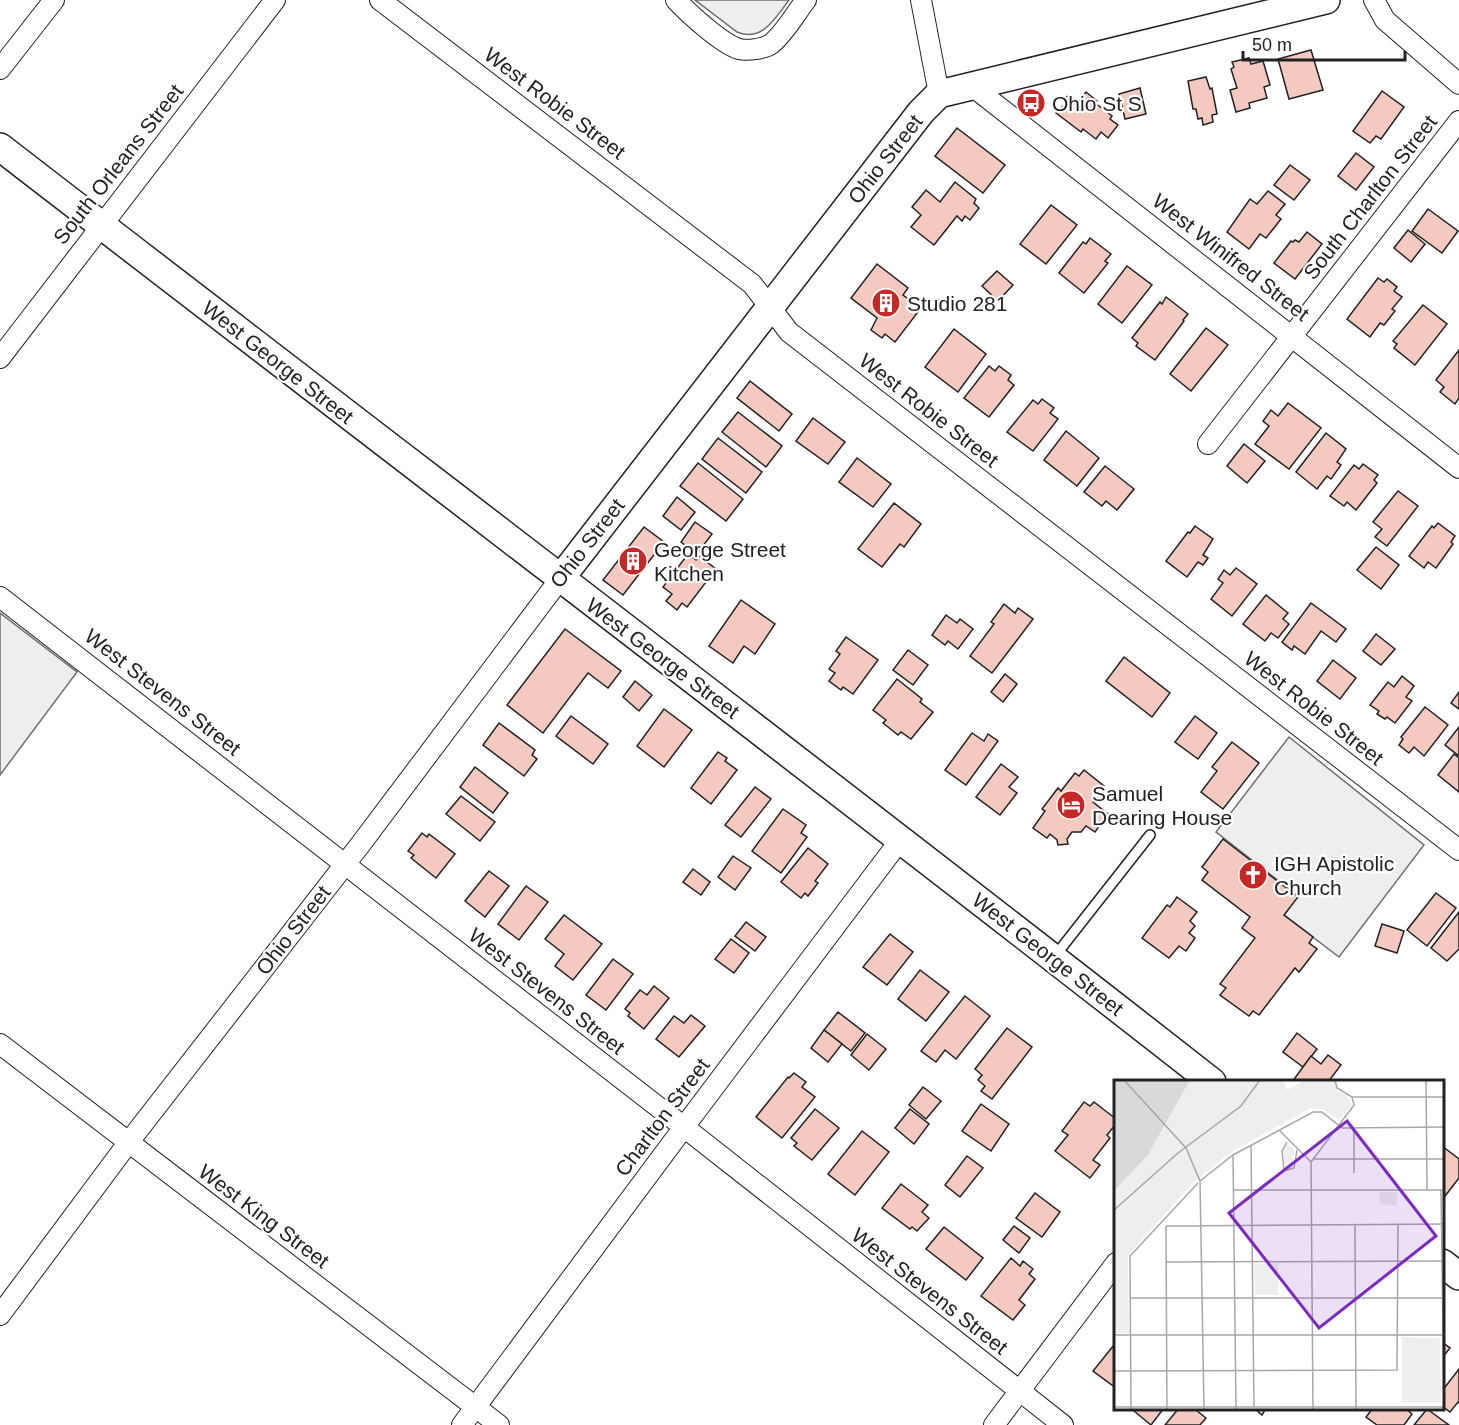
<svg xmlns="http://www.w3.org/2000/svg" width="1459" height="1425" viewBox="0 0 1459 1425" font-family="Helvetica,sans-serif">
	<rect width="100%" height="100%" fill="#fff"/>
	<g fill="#eee" stroke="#6f6f6f" stroke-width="1.5">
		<path d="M695,0H789C776,17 762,43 737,32Z"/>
		<path d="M0,613L77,672L0,775Z"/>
		<path d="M1289,737L1424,845L1339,957L1284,915L1298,896L1216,832Z"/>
	</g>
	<g fill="#f3c9c0" stroke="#222" stroke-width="1.5">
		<path d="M1311,50L1323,90L1289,99L1278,59Z"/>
		<path d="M1249,58L1251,64L1263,61L1270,85L1264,87L1267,98L1249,103L1250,108L1236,112L1230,90L1237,88L1231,69L1234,67L1232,62Z"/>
		<path d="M1206,77L1210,89L1212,88L1217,114L1212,115L1213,122L1203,125L1202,118L1198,119L1196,109H1193L1188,81Z"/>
		<path d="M1140,88L1146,114L1125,119L1119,94Z"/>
		<path d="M1382,91L1404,107L1381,139L1376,136L1370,143L1353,131Z"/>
		<path d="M1086,92L1097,101L1095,103L1112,116L1110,119L1118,125L1108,138L1101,132L1096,139L1083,129L1081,132L1056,113L1064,105L1063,97L1072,96L1074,103L1079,102Z"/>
		<path d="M957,128L1005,165L983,193L935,156Z"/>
		<path d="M1356,153L1374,167L1356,190L1338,176Z"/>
		<path d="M1290,165L1310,180L1294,200L1274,185Z"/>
		<path d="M955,182L976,199L974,203L979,208L970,220L965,216L962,221L957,216L934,245L911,227L921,215L912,207L926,190L940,202Z"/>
		<path d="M1268,191L1285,204L1276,215L1281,219L1266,238L1260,234L1249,249L1227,232L1250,199L1257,204Z"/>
		<path d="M1051,205L1077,225L1046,264L1020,244Z"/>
		<path d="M1428,209L1458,231L1442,253L1412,231Z"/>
		<path d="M1408,230L1425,244L1411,262L1394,248Z"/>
		<path d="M1307,232L1322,244L1295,279L1274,263L1291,241L1293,242L1295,240L1299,242Z"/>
		<path d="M1090,238L1111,254L1105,261L1108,263L1084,293L1059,273L1083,242L1086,244Z"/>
		<path d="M877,264L908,288L903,295L921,308L895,342L885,334L882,338L871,330L877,318L851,298Z"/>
		<path d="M1127,266L1152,285L1122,323L1098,304Z"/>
		<path d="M997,271L1013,285L998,301L982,286Z"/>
		<path d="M1378,278L1384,282L1387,279L1397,287L1394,291L1402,297L1392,309L1395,311L1384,325L1380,323L1370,337L1347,319Z"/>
		<path d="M1166,297L1188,314L1183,320L1184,321L1155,360L1136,346L1138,343L1132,338L1160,302L1162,304Z"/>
		<path d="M1423,305L1447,324L1415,365L1394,348L1397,344L1393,341Z"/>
		<path d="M1206,328L1228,345L1191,391L1170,374Z"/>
		<path d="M954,329L986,354L958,392L925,367Z"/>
		<path d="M1459,350V398L1455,404L1440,392L1444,387L1436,380Z"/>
		<path d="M989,366L995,371L999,366L1011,375L1008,380L1014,385L989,417L964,398Z"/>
		<path d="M750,381L792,414L779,431L737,398Z"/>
		<path d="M1042,399L1054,408L1050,413L1058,419L1033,451L1007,432L1033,400L1038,404Z"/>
		<path d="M1288,403L1321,428L1289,469L1255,444L1269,426L1263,421L1271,410L1278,416Z"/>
		<path d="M738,412L782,446L766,467L722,432Z"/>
		<path d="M813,418L845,442L828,464L796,441Z"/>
		<path d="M1066,431L1099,458L1077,486L1044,460Z"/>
		<path d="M1326,433L1346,449L1337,462L1341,465L1331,479L1327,476L1317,489L1296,472Z"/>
		<path d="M718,438L762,472L746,493L702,459Z"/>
		<path d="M1244,444L1265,461L1247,483L1227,466Z"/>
		<path d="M857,458L891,484L873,507L839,482Z"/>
		<path d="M698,463L743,499L726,521L680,486Z"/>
		<path d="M1363,464L1378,475L1374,480L1377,483L1356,510L1347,502L1344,506L1330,496L1354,465L1359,469Z"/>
		<path d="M1105,466L1134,489L1117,510L1106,501L1102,506L1084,492Z"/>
		<path d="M1398,491L1418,506L1387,546L1375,537L1382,529L1373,522Z"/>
		<path d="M677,497L695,512L681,530L663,516Z"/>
		<path d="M894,503L921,524L904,547L900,544L882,567L858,549Z"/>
		<path d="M695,522L712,534L697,554L681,542Z"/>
		<path d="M1438,523L1455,536L1451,542L1453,544L1436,568L1428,562L1424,568L1409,556L1432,526L1434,528Z"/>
		<path d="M1195,526L1213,539L1203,555L1208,558L1203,565L1198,562L1187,577L1166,561L1188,532L1190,533Z"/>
		<path d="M644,527L664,542L623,595L603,580Z"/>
		<path d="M1376,547L1399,565L1381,589L1357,570Z"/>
		<path d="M688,554L696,560L699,556L716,569L687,607L682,603L677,610L666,601L672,594L663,587Z"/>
		<path d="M1236,568L1257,584L1232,616L1211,599L1223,583L1218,579L1224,570L1230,575Z"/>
		<path d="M1266,595L1288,613L1283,619L1289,624L1278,638L1271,633L1265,641L1243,624Z"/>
		<path d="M741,600L775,624L755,654L744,646L733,663L709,646Z"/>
		<path d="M1311,603L1346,629L1336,642L1321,631L1305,654L1294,646L1292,650L1282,642Z"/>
		<path d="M1004,604L1015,613L1018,608L1033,619L992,673L970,656L994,624L991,622Z"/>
		<path d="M946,615L957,623L960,619L973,629L958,649L948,641L945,645L932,635Z"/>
		<path d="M565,629L621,671L608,688L588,673L543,733L507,705Z"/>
		<path d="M1376,634L1395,649L1381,665L1363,651Z"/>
		<path d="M846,637L878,660L853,694L843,687L841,690L829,681L835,673L829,669L840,654L836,651Z"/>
		<path d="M908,650L928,665L913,685L893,670Z"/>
		<path d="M1124,657L1170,693L1152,717L1106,681Z"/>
		<path d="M1333,660L1356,678L1340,699L1317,681Z"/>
		<path d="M1005,674L1017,684L1003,702L991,692Z"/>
		<path d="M1402,676L1414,686L1406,697L1412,701L1395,723L1387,717L1385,719L1377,714L1379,711L1370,705L1388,682L1394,687Z"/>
		<path d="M897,679L922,699L920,702L933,712L911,739L901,732L898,735L883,723L886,720L873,710Z"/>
		<path d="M635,681L652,695L639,711L623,697Z"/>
		<path d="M1459,692V709L1451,703Z"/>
		<path d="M1425,707L1448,725L1424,756L1414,747L1409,753L1399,745L1403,739L1401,737Z"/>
		<path d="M664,709L692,730L664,767L637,746Z"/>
		<path d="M571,716L608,744L593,764L556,736Z"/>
		<path d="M1195,716L1217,733L1198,759L1175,742Z"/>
		<path d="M499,723L535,750L532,755L537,759L524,776L483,745Z"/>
		<path d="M1459,727V756L1445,745Z"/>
		<path d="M972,733L984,741L988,734L998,741L966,785L945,770Z"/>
		<path d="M1232,742L1259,763L1223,809L1201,792L1217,771L1212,767Z"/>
		<path d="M718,752L727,758L725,761L737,770L711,804L691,788Z"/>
		<path d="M1454,754L1459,758V792L1438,775Z"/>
		<path d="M1001,764L1018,777L1009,787L1017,793L1000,815L976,797Z"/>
		<path d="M475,767L508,793L493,813L460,787Z"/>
		<path d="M1084,770L1104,786L1093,802L1108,814L1095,832L1086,826L1081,832H1072L1067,839L1068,844L1058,845L1057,840L1050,834L1047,838L1033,828L1045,811L1042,809L1058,788L1061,791L1075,773L1079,776Z"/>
		<path d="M755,787L771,799L741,837L725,825Z"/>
		<path d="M461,796L495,822L480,841L446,814Z"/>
		<path d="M783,809L806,825L801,833L807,837L781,873L752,851Z"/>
		<path d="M422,833L427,837L429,834L455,854L436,878L411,858L414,855L408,851Z"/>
		<path d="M1223,839L1298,897L1284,915L1313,937L1309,943L1317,949L1299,972L1295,968L1259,1015L1253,1011L1249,1016L1220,995L1226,988L1220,984L1255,938L1242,928L1250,917L1202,880L1208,872L1202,867Z"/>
		<path d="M808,848L828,864L815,881L818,883L808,896L805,893L801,898L781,882Z"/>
		<path d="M733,856L751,868L735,890L718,877Z"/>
		<path d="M693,869L710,882L701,895L683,882Z"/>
		<path d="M489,871L509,886L485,917L465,901Z"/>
		<path d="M526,886L548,902L519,940L498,924Z"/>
		<path d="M1436,893L1456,908L1427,946L1407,930Z"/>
		<path d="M1177,897L1197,912L1190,921L1195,926L1189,933L1195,938L1186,951L1179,946L1169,958L1142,938L1167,905L1170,907Z"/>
		<path d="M1459,912V949L1447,961L1431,948Z"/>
		<path d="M564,915L602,944L573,980L555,966L564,954L545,939Z"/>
		<path d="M746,922L766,937L755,951L735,936Z"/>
		<path d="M1382,924L1404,931L1397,953L1375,946Z"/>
		<path d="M890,934L913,952L887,985L863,967Z"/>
		<path d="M731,939L749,953L734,973L715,959Z"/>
		<path d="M613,959L633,974L606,1010L586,995Z"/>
		<path d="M920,970L949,992L926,1021L898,999Z"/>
		<path d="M654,986L669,998L644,1029L628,1016L630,1013L625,1009L640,990L647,995Z"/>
		<path d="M965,996L990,1016L956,1059L945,1050L936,1062L921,1051Z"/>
		<path d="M838,1012L865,1033L851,1051L824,1030Z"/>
		<path d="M691,1015L705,1026L679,1057L656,1039L674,1016L684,1023Z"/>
		<path d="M1007,1028L1032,1047L992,1099L981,1091L985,1086L978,1080L982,1075L975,1069Z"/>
		<path d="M824,1030L842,1044L828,1062L811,1048Z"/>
		<path d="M1297,1033L1317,1049L1303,1067L1283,1052Z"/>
		<path d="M867,1034L886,1049L869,1070L851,1055Z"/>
		<path d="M1328,1055L1341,1065L1328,1082H1292L1311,1056L1321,1064Z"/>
		<path d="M794,1073L806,1082L802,1087L815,1097L782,1138L756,1117L788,1077L789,1078Z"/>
		<path d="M923,1087L941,1101L926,1119L909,1105Z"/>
		<path d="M1084,1102L1090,1106L1094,1102L1116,1119V1124L1107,1135L1110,1138L1093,1160L1100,1165L1090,1178L1055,1151L1068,1135L1062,1131Z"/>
		<path d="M981,1104L1009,1124L991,1151L962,1131Z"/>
		<path d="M815,1109L839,1128L812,1160L794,1146L797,1143L791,1138Z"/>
		<path d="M910,1109L929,1124L914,1144L895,1128Z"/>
		<path d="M862,1131L889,1152L855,1195L828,1174Z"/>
		<path d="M1442,1146L1459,1159V1178L1445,1196L1442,1195Z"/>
		<path d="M967,1156L983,1168L960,1197L945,1185Z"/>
		<path d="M901,1184L928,1205L922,1212L929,1218L917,1231L912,1227L910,1229L882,1208Z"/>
		<path d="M1035,1193L1060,1212L1042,1237L1016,1218Z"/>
		<path d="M1014,1226L1030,1238L1019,1253L1003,1240Z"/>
		<path d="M944,1227L983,1258L966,1280L926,1249Z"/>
		<path d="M1011,1258L1020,1266L1023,1261L1033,1269L1029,1274L1035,1279L1019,1300L1025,1305L1013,1320L981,1296Z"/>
		<path d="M1442,1342L1450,1348L1442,1358Z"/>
		<path d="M1114,1345L1116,1346V1388L1093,1371Z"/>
		<path d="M1459,1369V1403L1458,1402L1450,1412L1442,1406V1391Z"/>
		<path d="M1137,1408H1164L1151,1425L1134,1411Z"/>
		<path d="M1179,1408H1197L1196,1410L1206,1418L1200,1425H1165Z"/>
		<path d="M1254,1408H1266L1262,1415Z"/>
		<path d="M1373,1408H1405L1412,1414L1404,1425H1377L1366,1417Z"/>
		<path d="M1427,1409L1449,1425H1414Z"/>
	</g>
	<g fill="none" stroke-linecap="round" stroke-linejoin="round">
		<g stroke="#222" stroke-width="12">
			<path id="lane" d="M1055,956L1150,835"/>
		</g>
		<g stroke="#222" stroke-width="22">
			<g id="street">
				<path d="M380,0L752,284L789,332L1459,850"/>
				<path d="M676,0C688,13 722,44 739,49C747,51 764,49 771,44C785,33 795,14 806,0"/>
				<path d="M921,0L939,94"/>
				<path d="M1374,0L1385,20L1459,84"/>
				<path d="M0,69L54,0"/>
				<path d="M972,86L1459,468"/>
				<path d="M0,358L275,0"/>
				<path d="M1208,444L1459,121"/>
				<path d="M0,597L684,1127L1063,1425"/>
				<path d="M0,1044L499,1425"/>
				<path d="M0,1315L128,1143L360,845L560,579"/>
				<path d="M462,1425L684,1127L901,839"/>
				<path d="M994,1425L1116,1263"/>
			</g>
		</g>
		<g stroke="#222" stroke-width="30">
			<g id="secondary">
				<path d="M0,147C404,459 810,767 1212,1082"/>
				<path d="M560,579L921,112L939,94L1326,0"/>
				<path d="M1442,1263L1459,1276"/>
			</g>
		</g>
		<use href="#lane" stroke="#fff" stroke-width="9"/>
		<use href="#street" stroke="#fff" stroke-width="20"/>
		<use href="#secondary" stroke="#fff" stroke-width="27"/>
	</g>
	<defs>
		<g id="bus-disc" transform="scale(1.5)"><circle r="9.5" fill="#c62828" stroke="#fff"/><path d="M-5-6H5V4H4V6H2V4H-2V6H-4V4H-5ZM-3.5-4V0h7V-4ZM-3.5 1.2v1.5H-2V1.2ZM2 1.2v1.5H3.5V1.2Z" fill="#fff"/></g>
		<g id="building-disc" transform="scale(1.5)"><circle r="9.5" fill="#c62828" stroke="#fff"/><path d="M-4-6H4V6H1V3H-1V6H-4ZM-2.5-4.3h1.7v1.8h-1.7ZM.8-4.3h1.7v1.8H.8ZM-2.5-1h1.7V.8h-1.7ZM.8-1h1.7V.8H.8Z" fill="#fff"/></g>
		<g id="hotel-disc" transform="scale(1.5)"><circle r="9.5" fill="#c62828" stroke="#fff"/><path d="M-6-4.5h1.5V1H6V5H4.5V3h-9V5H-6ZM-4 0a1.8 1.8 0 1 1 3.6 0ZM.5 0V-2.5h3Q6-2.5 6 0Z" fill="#fff"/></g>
		<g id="church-disc" transform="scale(1.5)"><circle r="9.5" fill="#c62828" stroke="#fff"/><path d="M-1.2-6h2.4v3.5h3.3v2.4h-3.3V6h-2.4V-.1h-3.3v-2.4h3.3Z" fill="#fff"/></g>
	</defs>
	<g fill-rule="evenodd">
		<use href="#bus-disc" x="1031" y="103"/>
		<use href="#building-disc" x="886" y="303"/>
		<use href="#building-disc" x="633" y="561"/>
		<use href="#hotel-disc" x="1071" y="805"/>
		<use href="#church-disc" x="1253" y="875"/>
	</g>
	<g text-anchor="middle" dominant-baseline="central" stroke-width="4.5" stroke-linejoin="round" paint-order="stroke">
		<g font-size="21" fill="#222" stroke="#fff">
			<text transform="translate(555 103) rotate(37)">West Robie Street</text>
			<text transform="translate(885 159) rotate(-52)">Ohio Street</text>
			<text transform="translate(118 164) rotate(-52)">South Orleans Street</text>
			<text transform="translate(1370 197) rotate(-52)">South Charlton Street</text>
			<text transform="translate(1231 257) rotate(38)">West Winifred Street</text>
			<text transform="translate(278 362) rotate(38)">West George Street</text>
			<text transform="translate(929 410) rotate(38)">West Robie Street</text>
			<text transform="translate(587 543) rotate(-52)">Ohio Street</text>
			<text transform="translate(663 658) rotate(37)">West George Street</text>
			<text transform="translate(163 692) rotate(38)">West Stevens Street</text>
			<text transform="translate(1314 708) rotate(38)">West Robie Street</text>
			<text transform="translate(293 930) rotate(-52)">Ohio Street</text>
			<text transform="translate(1048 954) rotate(38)">West George Street</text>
			<text transform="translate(547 991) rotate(38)">West Stevens Street</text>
			<text transform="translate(662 1117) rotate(-53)">Charlton Street</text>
			<text transform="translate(264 1216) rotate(37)">West King Street</text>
			<text transform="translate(930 1291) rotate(38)">West Stevens Street</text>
		</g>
		<g font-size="21" fill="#222" stroke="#fff" text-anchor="start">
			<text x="1052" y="103">Ohio St S</text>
			<text x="907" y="303">Studio 281</text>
			<text x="654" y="549">George Street<tspan x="654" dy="24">Kitchen</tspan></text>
			<text x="1092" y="793">Samuel<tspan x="1092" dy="24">Dearing House</tspan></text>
			<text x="1274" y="863">IGH Apistolic<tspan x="1274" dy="24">Church</tspan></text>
		</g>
	</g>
	<g transform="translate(1114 1080)">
		<rect width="330" height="330" fill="#fff"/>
		<path d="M76,0H169L173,10L192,0H220L223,11L233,15L238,25L225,40L209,29L197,28L117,72L80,102L14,175L15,253H0V111L34,75ZM173,64L180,69L179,87L171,90L169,70ZM265,112H283V126L266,124ZM164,183V215H141L140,184ZM288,257L326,258L327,323H288Z" fill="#eee"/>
		<path d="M0,0H76L34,75L0,111Z" fill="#d9d9d9"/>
		<path fill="none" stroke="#a7a7a7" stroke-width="1.5" d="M10,0L72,68L86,101L90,330M312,0L313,109M238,17H330M240,48V93M165,50L197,82M173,62L168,71L170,91L180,88L183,70M137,65L140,327M119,75L122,330M200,79H330M86,101L119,75L199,32H208L228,48L330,47M119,110H330M327,110L330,330M0,130L64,73L127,26L146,0M241,144L242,330M52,146L330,144M52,146L53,330M52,182L330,181M16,218H330M0,255H330M0,291L283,290L284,144M0,327H330M17,330L16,176L84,103M199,330L197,82L240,25L238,17L223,8L221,0"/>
		<path fill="#7b2cbf" fill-opacity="0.15" stroke="#7b2cbf" stroke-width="3" d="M233,41L322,156L205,248L115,133Z"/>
		<rect width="330" height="330" fill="none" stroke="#222" stroke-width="3"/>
	</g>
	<path d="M1243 51v9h162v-9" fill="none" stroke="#222222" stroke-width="3"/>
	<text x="1252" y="51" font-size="18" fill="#222222" stroke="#ffffff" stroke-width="4.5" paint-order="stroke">50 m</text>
</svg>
